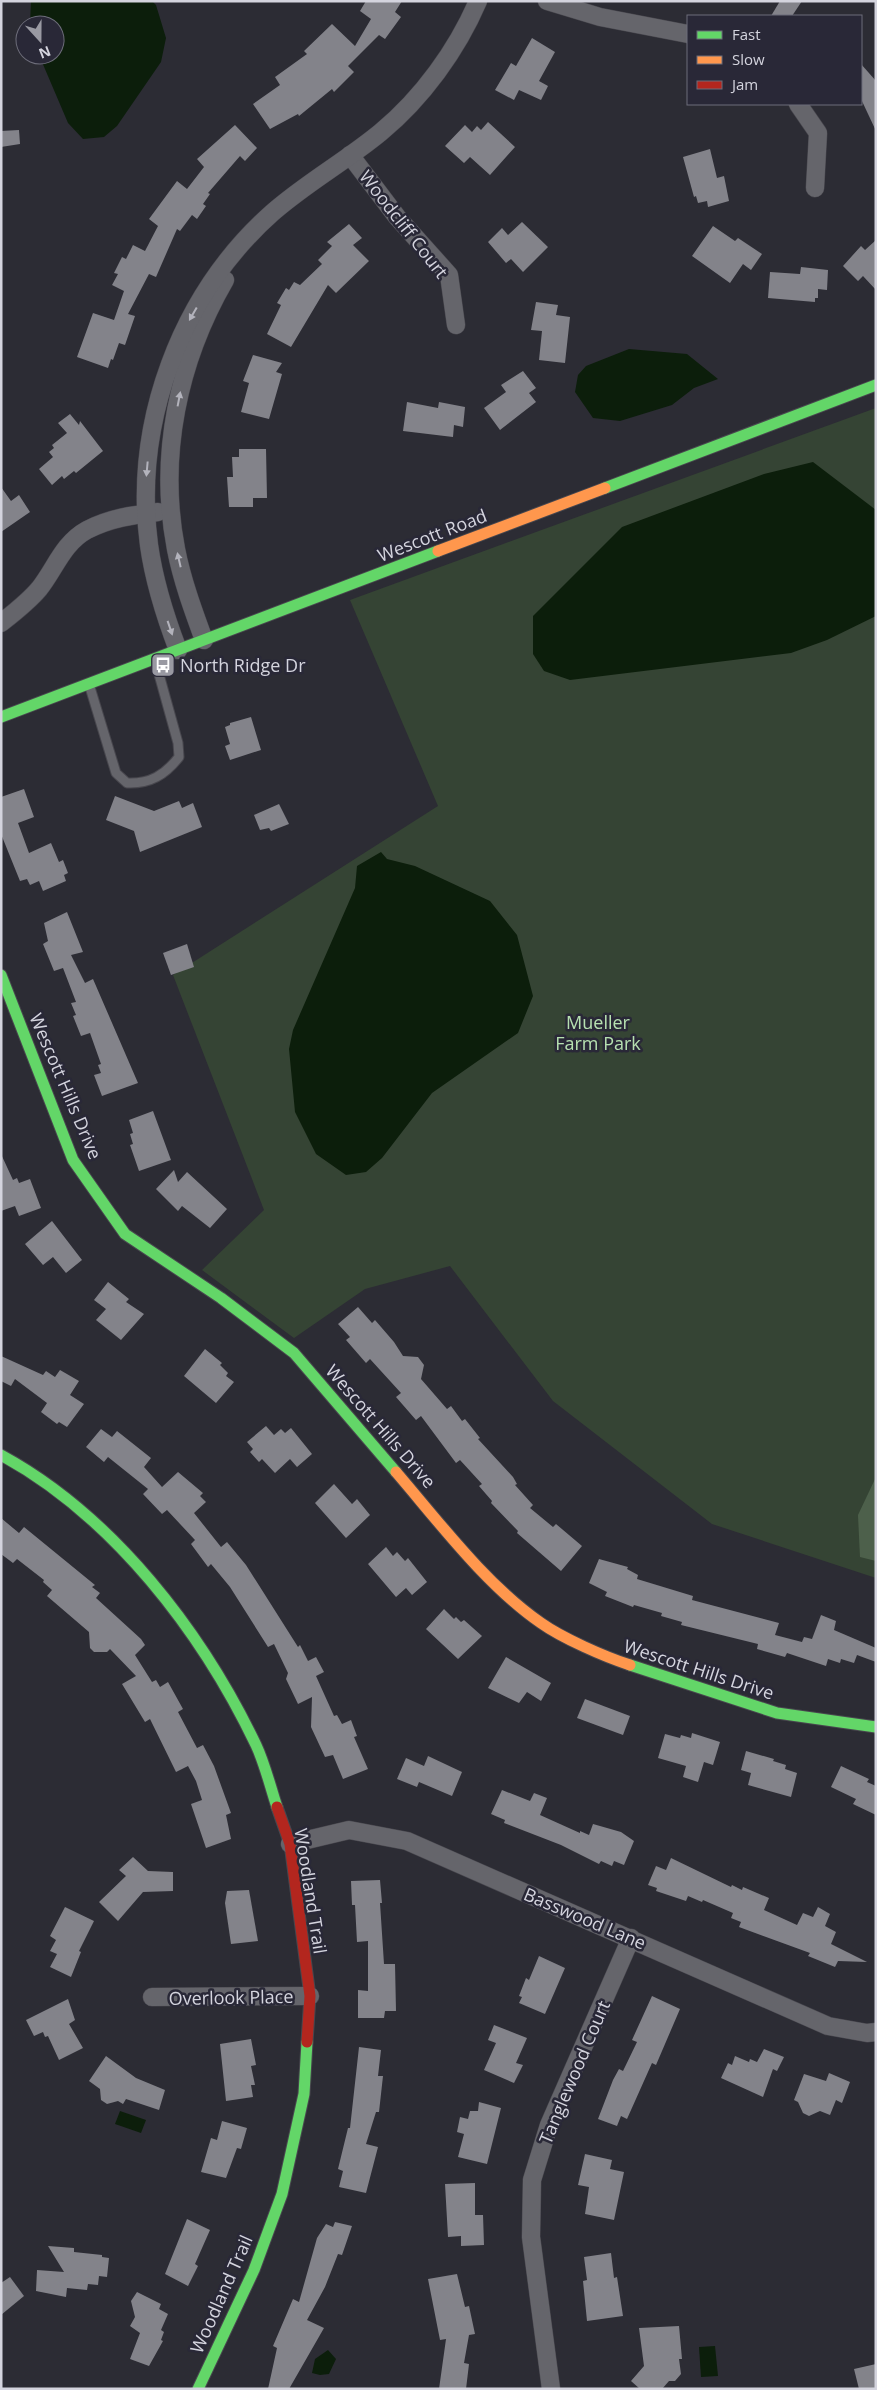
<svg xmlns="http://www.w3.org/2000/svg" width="877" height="2390" viewBox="0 0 877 2390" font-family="'Open Sans',sans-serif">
	<rect width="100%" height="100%" fill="#2c2c34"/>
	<path fill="#354434" d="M876,408V1578L712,1524L553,1401L450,1266L365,1289L294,1338L202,1270L264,1210L173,975L438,806L350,600Z"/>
	<path fill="#4d604b" d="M876,1477V1561L860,1557L858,1515Z"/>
	<g fill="#0c1e0b">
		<path d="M31,1H152L156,5L166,38L161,62L117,126L104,137L83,139L68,123L39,55H55V25H30Z"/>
		<path d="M629,349L687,354L718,379L694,388L672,405L620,421L593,418L575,392L578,375L586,366Z"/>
		<path d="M813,462L876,510V616L827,640L791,653L570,680L544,671L533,654V616L622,527L764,474Z"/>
		<path d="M381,852L387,859L415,866L490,901L517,935L533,996L518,1033L432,1093L382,1158L366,1172L346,1175L316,1154L295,1112L289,1049L293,1030L355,888L357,866Z"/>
		<path d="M120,2111L146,2120L141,2133L115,2124Z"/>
		<path d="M715,2346L718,2376L701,2377L699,2347Z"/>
		<path d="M328,2350L336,2359L329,2374L320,2375L312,2373L315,2359Z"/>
	</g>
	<g fill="#83838a">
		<path d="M366,1H402L395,12L401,17L385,39L379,35L348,66L354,72L334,92L332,89L299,116L298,114L270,129L253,104L280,85L275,77L307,54L304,51L332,24L355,46L371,19L360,11Z"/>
		<path d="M780,1H802L792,16H771Z"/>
		<path d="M532,38L555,52L539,81L548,86L541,100L519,90L514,100L495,90L511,63L516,66Z"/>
		<path d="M861,64L876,81V131L861,99Z"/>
		<path d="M488,122L515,147L490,175L470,157L464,163L445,146L465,125L472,132L477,126L481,130Z"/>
		<path d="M235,125L257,148L245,161L240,156L208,193L210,194L203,204L206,206L197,219L192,215L180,231L177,229L156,277L149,274L128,314L135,316L125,345L119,343L113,360L111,359L108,368L77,357L93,313L114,320L124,291L112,285L118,274L114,273L122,257L126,259L133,245L145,251L158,226L149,219L177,181L187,189L204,167L197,159Z"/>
		<path d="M19,130L20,144L1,147V131Z"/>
		<path d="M710,149L717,178L724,176L729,201L708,207L707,201L698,203L696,196L694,197L683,157Z"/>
		<path d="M522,222L548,247L523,272L511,259L506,263L488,242L502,228L508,235Z"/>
		<path d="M349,224L362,238L353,245L369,261L336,293L328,285L291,347L267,334L281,305L277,303L286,288L289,290L294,282L300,285L322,264L318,260L332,246L327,242Z"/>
		<path d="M713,226L735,241L738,238L762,254L751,270L743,264L730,283L692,256Z"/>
		<path d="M876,240V290L863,276L858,281L843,266L861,246L865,250Z"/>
		<path d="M801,267L828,270L827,290L818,289V298H815V302L768,298L770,272L800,274Z"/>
		<path d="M536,302L558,305L556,315L570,317L565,363L539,360L542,331L531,330Z"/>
		<path d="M253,355L282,363L276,372L282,374L269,419L241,412L249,383L243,381Z"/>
		<path d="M523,371L536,388L529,393L536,402L500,430L484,408L506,392L501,385Z"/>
		<path d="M407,402L438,408L439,402L465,407L463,427L454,425L453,437L403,431Z"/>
		<path d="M70,414L79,425L80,421L103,451L76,473L74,471L64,479L62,476L52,485L39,469L53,457L49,452L54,448L52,445L67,433L58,423Z"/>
		<path d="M239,449H266L267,498H253V507H229L227,477H233L232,457H239Z"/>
		<path d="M1,487L11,501L19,495L30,512L1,532Z"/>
		<path d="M251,717L261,750L230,760L225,746L230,744L225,727L230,725V723Z"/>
		<path d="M24,789L34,817L18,823L29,853L51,843L59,862L63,860L68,873L64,875L66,881L43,891L39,881L30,885L27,879L20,881L1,834V797Z"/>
		<path d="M115,796L154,811L179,801L182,808L193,803L202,827L140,852L134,831L106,820Z"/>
		<path d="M279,804L289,824L271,831L269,828L260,830L254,815Z"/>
		<path d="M67,912L83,952L71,955L85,983L93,979L138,1083L102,1096L94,1075L101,1073L98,1065L101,1064L90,1033L81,1036L73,1016L76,1015L71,1003L76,1002L63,968L54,971L43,944L48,941L44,923Z"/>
		<path d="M187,944L194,967L171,975L163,953Z"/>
		<path d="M153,1111L171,1160L139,1171L130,1145L133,1144L130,1134L133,1133L129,1120Z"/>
		<path d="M1,1154L13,1180L17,1178L19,1183L30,1179L41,1208L19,1216L15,1206L1,1211Z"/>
		<path d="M174,1170L178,1182L187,1172L227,1209L210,1228L182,1206L178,1211L156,1189Z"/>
		<path d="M52,1221L82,1260L66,1273L53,1257L43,1265L25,1244Z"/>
		<path d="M108,1282L129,1299L126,1302L144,1314L121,1340L96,1320L106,1309L94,1300Z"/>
		<path d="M358,1307L372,1323L375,1320L394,1342L403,1356L418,1357L424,1365L421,1379L447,1409L451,1406L462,1421L465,1419L480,1438L478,1439L513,1477L517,1484L515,1485L533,1505L530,1508L553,1527L556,1524L582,1546L561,1571L517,1533L518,1531L491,1503L492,1501L479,1486L482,1484L460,1460L456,1463L421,1416L416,1420L396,1397L401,1393L370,1359L366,1363L346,1340L350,1337L338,1324Z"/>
		<path d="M205,1349L222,1363L220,1365L228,1373L226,1376L234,1382L216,1403L184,1376Z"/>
		<path d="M1,1356L43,1375L46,1371L55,1377L60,1370L79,1381L70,1395L84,1404L67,1427L59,1422L57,1424L41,1412L47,1403L15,1379L11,1386L1,1381Z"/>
		<path d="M266,1426L274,1435L281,1429L285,1433L291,1428L312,1454L297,1467L290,1459L275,1473L262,1459L259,1462L250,1452L253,1449L247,1442Z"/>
		<path d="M101,1429L112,1437L117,1431L151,1458L144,1467L162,1487L178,1472L203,1493L200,1496L206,1502L194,1513L221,1547L227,1542L246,1565L298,1647L300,1645L308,1661L316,1657L324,1672L316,1676L334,1716L337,1715L342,1724L351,1720L357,1736L354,1737L368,1769L343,1779L333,1755L325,1757L311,1727L312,1697L298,1704L286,1679L288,1673L274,1644L268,1647L230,1587L211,1564L208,1567L191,1544L195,1540L167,1510L162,1514L143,1494L148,1489L108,1457L104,1462L86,1447Z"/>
		<path d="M334,1484L352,1504L357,1499L370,1515L346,1538L315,1503Z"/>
		<path d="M1,1518L19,1533L24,1527L95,1585L92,1587L100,1593L96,1598L141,1639L145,1645L135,1655L152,1682L156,1680L160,1687L168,1682L183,1709L178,1712L197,1748L203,1745L214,1766L231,1813L226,1815L231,1839L206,1848L191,1804L202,1800L196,1781L188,1766L176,1772L150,1719L145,1722L122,1684L136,1676L110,1649L107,1652H94L90,1648L89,1632L47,1596L52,1590L43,1582L44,1580L17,1559L13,1563L1,1554Z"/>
		<path d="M386,1547L393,1556L397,1552L405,1561L408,1558L427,1582L412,1595L406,1588L396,1597L368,1564Z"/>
		<path d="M599,1559L628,1567L627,1569L638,1575L637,1579L693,1596L692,1600L779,1623L775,1635L802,1642L804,1637L812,1639L821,1615L836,1621L834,1630L876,1648V1662L857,1655L854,1663L841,1659L840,1663L828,1659L826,1666L787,1653L785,1657L757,1649L758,1644L681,1625L682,1622L661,1616L662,1613L634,1605L633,1607L605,1596L607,1592L589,1583Z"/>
		<path d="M444,1609L454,1619L456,1617L461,1622L464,1620L482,1636L458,1659L426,1629Z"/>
		<path d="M506,1657L551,1683L541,1701L527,1692L519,1703L488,1688Z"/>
		<path d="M585,1699L630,1716L623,1735L577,1718Z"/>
		<path d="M692,1733L720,1742L713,1765L704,1762L698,1782L683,1777L686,1766L658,1758L665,1734L680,1738L681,1735L691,1738Z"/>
		<path d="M746,1751L774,1759L773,1761L786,1765L785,1769L797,1773L791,1797L748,1785L751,1773L741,1770Z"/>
		<path d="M428,1756L462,1772L452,1796L419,1782L417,1787L397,1779L406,1758L424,1766Z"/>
		<path d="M841,1766L869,1779L867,1782L876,1786V1815L853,1804L856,1799L831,1787Z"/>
		<path d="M502,1790L530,1801L534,1793L547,1798L540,1815L580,1833V1831L589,1835L593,1824L621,1832L634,1841L624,1865L614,1861L612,1866L601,1861L599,1864L561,1845L504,1823L505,1820L491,1814Z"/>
		<path d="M133,1857L148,1871L173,1872V1891L143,1892L118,1921L99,1902L126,1876L119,1870Z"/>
		<path d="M671,1858L731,1887L732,1885L742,1890L743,1887L769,1898L764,1910L797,1925L803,1913L813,1917L818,1907L830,1914L825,1926L836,1932L831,1944L867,1962L838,1961L835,1967L808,1956L810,1953L739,1927L741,1922L731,1918L733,1913L703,1900L702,1902L688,1896L686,1901L656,1891L657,1888L648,1885L656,1866L666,1870Z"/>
		<path d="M380,1880L382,1903H380L384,1964H395L396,2011H385L384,2018H358V1990L368,1991V1941L357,1942L355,1905H352L351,1881Z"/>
		<path d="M249,1890L258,1941L231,1944L225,1903L227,1891Z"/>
		<path d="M65,1907L94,1921L79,1951L81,1952L71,1977L50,1967L57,1954L50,1951L56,1940L50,1936Z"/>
		<path d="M539,1956L565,1968L545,2014L519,2003L522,1997L519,1996L526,1978L529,1980Z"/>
		<path d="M652,1996L680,2009L656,2065L652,2063L627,2119L621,2116L617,2126L598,2119L613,2080L619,2069L623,2071L637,2042L632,2040Z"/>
		<path d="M68,1999L75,2020L69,2024L83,2048L59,2060L48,2036L45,2037L43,2032L34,2036L26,2020Z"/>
		<path d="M494,2025L527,2038L516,2063L523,2065L514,2083L484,2070L496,2043L488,2040Z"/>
		<path d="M251,2039L256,2065L251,2066L255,2085H251L253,2097L226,2101L220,2044Z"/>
		<path d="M359,2047L381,2050L378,2076H383L379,2112H376L366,2144L378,2147L366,2193L339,2187L343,2171L338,2169L348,2128H350Z"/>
		<path d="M764,2049L784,2057L777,2071L773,2069L763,2097L721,2078L728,2063L732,2065L735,2056L749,2062L750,2059L757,2062Z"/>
		<path d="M106,2056L136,2078L165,2090L159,2110L126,2099L123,2104L118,2101L107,2104L101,2100L100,2089L89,2081Z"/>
		<path d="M829,2073L850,2082L842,2103L836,2100L830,2115L820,2111L809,2116L803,2113L798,2102L794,2100L804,2074L826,2081Z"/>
		<path d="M479,2102L501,2108L487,2164L458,2157L464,2134L457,2132L460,2117L468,2119L470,2111H478Z"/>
		<path d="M222,2121L247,2128L241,2149L237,2148L226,2178L201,2172L211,2138L217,2140Z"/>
		<path d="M585,2154L612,2160L610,2169L624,2172L614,2220L585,2214L589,2187L578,2185Z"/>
		<path d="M475,2183V2215H483L484,2245L461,2246V2236L448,2237L445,2184Z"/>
		<path d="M187,2219L210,2230L195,2264L198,2266L188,2286L165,2274Z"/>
		<path d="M335,2222L352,2226L342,2255L338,2254L325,2287L307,2320L324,2328L289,2389H268L277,2348L273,2346L293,2299L299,2302L317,2238L326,2224L333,2227Z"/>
		<path d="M48,2246L74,2248V2252L102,2255V2257L109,2258L107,2277L99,2276L98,2285L88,2284L87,2290L67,2288L66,2297L36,2291L37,2270L64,2272Z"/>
		<path d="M611,2253L614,2278L617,2277L623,2316L587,2321L583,2281L587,2280L584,2257Z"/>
		<path d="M457,2274L465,2307L469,2306L475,2334L469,2335L464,2363L469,2364L466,2389H439L446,2339L440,2340L428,2279Z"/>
		<path d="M10,2277L24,2296L1,2315V2283Z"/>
		<path d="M137,2292L161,2304L159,2309L168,2314L161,2330L164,2332L161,2340L163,2341L149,2366L130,2359L140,2333L130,2326L135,2317L131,2301Z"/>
		<path d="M679,2326L682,2359H679L681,2374L675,2381H669L662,2389H640L631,2381L644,2366L639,2328Z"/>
		<path d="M876,2364V2389H859L854,2369Z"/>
	</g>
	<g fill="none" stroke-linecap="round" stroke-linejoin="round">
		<g stroke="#48474e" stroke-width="11">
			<path id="lane" d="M89,684L116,773L127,783C150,784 165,775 179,757L178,743L155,660"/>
		</g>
		<g stroke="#48474e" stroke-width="19">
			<g id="street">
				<path d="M547,1L600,17L688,34"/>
				<path d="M798,104L818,133L815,188"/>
				<path d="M350,155L397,217L449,275L456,325"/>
				<path d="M1,623C15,612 28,602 39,589C55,569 63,543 87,530C110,518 133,515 158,512"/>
				<path d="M204,640C193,610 182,580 176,549C158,456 178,361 225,280"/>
				<path d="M178,650C165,616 154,581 149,545C133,423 180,295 272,213C306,183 346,161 381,132C422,98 457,50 478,1"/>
				<path d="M290,1844L349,1830L407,1841L828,2026L867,2033L876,2032"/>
				<path d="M152,1997L310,1996"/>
				<path d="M551,2389L531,2237L532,2180L549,2125L631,1938"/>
			</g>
		</g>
		<g stroke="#48474e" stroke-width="13">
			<g id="fast">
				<path d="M605,488L876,385"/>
				<path d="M1,717L438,551"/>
				<path d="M1,975L73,1160L125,1234L221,1298L294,1353L396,1472"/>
				<path d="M1,1455C113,1516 202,1632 256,1745C265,1764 270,1786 277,1807"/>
				<path d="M630,1665L777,1713L876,1727"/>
				<path d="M198,2389L254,2270L282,2194L304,2094L307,2042"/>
			</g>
		</g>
		<g stroke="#48474e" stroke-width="13">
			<g id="slow">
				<path d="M438,551L605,488"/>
				<path d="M396,1472C439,1522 486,1585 541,1623C562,1638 605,1657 630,1665"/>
			</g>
		</g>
		<g stroke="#48474e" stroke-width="13">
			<path id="jam" d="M277,1807L290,1844L310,1996L307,2042"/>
		</g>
		<use href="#lane" stroke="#65656b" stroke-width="9"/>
		<use href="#street" stroke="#65656b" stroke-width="18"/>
		<use href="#fast" stroke="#63d668" stroke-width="11"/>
		<use href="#slow" stroke="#ff974d" stroke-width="11"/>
		<use href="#jam" stroke="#b3261e" stroke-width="11"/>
	</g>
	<defs><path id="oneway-solid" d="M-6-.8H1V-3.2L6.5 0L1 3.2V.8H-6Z" transform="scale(1.25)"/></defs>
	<g fill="#b3b3bc">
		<use href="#oneway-solid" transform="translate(193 314) rotate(120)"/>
		<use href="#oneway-solid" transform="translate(179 399) rotate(-79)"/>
		<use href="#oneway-solid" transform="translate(147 469) rotate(95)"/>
		<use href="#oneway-solid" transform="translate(179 560) rotate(-103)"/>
		<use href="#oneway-solid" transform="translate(170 628) rotate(71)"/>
	</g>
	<defs>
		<g id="bus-square" transform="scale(1.25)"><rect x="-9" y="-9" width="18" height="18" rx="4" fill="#9999a2" stroke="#292837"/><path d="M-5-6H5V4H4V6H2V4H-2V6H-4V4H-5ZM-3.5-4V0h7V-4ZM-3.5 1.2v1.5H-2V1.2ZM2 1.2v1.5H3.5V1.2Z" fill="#fff"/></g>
	</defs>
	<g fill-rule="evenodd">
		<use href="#bus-square" x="163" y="665"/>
	</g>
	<g text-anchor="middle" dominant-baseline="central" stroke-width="5" stroke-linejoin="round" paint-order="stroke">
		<g font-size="18" fill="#d4d4de" stroke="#292837">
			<text transform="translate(404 224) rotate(52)">Woodcliff Court</text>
			<text transform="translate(432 535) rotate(-21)">Wescott Road</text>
			<text transform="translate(66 1086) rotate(67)">Wescott Hills Drive</text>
			<text transform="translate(381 1426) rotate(49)">Wescott Hills Drive</text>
			<text transform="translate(699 1669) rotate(18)">Wescott Hills Drive</text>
			<text transform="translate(311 1891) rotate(81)">Woodland Trail</text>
			<text transform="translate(585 1918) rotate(23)">Basswood Lane</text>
			<text transform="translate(231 1997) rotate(-1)">Overlook Place</text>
			<text transform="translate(574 2072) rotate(-67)">Tanglewood Court</text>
			<text transform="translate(221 2294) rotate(-66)">Woodland Trail</text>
		</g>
		<g font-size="18" fill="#d4d4de" stroke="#292837" text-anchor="start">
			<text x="180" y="665">North Ridge Dr</text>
		</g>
		<g font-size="18" fill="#b6e0b0" stroke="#292837">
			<text x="598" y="1022">Mueller<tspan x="598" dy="21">Farm Park</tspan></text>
		</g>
	</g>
	<rect width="877" height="2390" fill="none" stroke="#d4d4de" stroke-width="5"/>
	<rect x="687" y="15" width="175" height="90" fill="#292837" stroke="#6d6d7a"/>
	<rect x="697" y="31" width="25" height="8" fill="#63d668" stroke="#6d6d7a"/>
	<text x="732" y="40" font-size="15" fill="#d4d4de">Fast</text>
	<rect x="697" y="56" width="25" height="8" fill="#ff974d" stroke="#6d6d7a"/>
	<text x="732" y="65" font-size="15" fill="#d4d4de">Slow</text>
	<rect x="697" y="81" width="25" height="8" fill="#b3261e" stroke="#6d6d7a"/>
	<text x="732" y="90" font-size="15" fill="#d4d4de">Jam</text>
	<g transform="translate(40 40) rotate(159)"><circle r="24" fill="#292837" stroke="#6d6d7a"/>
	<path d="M0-4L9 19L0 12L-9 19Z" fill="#9999a2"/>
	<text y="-8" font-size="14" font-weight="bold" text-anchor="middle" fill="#d4d4de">N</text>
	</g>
</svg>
